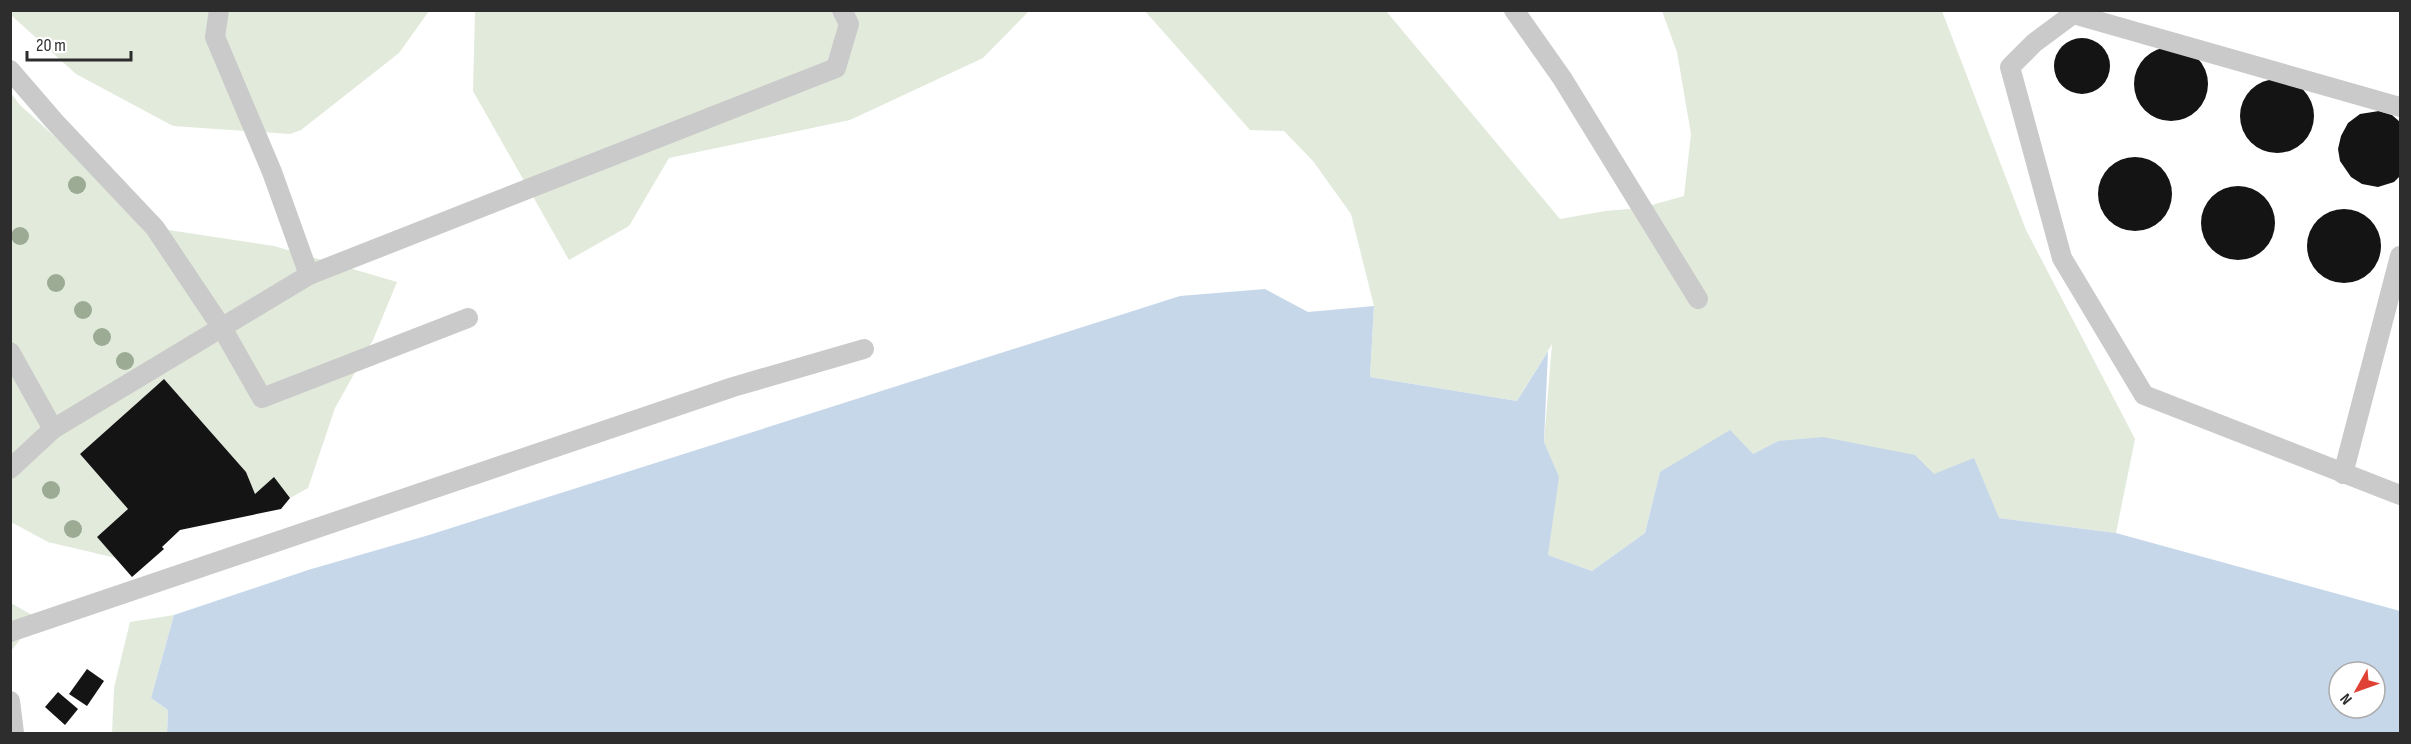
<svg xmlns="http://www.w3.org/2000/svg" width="2411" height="744" viewBox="0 0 2411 744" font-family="'Sofia Sans Condensed',sans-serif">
	<rect width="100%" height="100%" fill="#fff"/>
	<g fill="#e1eadb">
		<path d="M11,10L429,11L399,53L301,130L290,134L173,126L76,74L11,15Z"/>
		<path d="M475,11H1029L983,58L850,120L669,158L629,226L569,260L473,91Z"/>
		<path d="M1145,11H1386L1560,219L1605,211L1641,208L1684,196L1691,134L1677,52L1662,11H1942L2026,230L2135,439L2116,533L1999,518L1934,474L1778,441L1753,454L1660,472L1645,533L1592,571L1548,555L1558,477L1544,442L1552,344L1517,401L1370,377L1374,306L1351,214L1313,161L1284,131L1250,130Z"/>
		<path d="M10,92L20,105L155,228L274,246L397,282L373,340L335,408L308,488L290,498L274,478L255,494L246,472L164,379L80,454L128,509L97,537L116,558L48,542L11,522Z"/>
		<path d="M11,603L37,618L11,651Z"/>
		<path d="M174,615L151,698L168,710L167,733L112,734L114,688L130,622Z"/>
	</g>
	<path fill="#c7d7ea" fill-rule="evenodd" d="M1265,289L1308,312L1374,306L1370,377L1517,401L1548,351L1544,442L1559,477L1548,555L1592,571L1645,533L1660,472L1730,430L1753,454L1778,441L1823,437L1915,455L1934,474L1974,458L1999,518L2116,533L2400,611V733L167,734L168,710L151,698L174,615L308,570L429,535L1180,296ZM2339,672H2375V708H2339Z"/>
	<g fill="#141414">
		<circle cx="2082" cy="66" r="28"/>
		<circle cx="2171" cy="84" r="37"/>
		<circle cx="2277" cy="116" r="37"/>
		<path d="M2379,111L2392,115L2400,122V176L2394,182L2378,187L2362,184L2351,177L2340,161L2338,149L2341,136L2348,123L2360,114Z"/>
		<circle cx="2135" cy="194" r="37"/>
		<circle cx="2238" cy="223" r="37"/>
		<circle cx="2344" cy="246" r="37"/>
		<path d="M164,379L246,472L255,494L274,477L290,498L281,509L180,530L162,547L164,549L132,577L97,537L128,509L80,454Z"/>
		<path d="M87,669L104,681L87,706L69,694Z"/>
		<path d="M58,692L78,709L65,725L45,707Z"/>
	</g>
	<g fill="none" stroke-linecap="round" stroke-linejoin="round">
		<g stroke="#cacaca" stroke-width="20">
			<path d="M1514,10L1562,78L1698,299"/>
			<path d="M10,70L54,121L155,228L222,328L262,398L468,318"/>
			<path d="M2400,107L2073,14L2034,43L2010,67L2062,258L2144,395L2400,495"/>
			<path d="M309,275L836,68L849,24L842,10"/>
			<path d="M10,352L53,429L10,469"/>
			<path d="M53,429L309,275L272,172L215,37L219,10"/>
			<path d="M2343,474L2400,256"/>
			<path d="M10,632L733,387L864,349"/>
			<path d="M10,701L14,733"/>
		</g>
	</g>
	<g fill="#9bab94">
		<circle cx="77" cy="185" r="9"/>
		<circle cx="20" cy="236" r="9"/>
		<circle cx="56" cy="283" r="9"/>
		<circle cx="83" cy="310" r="9"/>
		<circle cx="102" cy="337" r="9"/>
		<circle cx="125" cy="361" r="9"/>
		<circle cx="51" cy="490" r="9"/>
		<circle cx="73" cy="529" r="9"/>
	</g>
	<rect width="2411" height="744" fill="none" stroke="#2d2d2d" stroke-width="24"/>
	<g transform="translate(2357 690) rotate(230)"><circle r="28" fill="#ffffff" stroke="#ababab" stroke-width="1.5"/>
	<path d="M0-4.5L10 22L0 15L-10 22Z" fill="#df4234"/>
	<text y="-9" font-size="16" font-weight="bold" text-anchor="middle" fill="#2d2d2d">N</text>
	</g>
	<path d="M27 51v9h104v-9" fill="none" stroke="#2d2d2d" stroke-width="3"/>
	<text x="36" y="51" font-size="18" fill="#2d2d2d" stroke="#ffffff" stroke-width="4.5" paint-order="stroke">20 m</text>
</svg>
